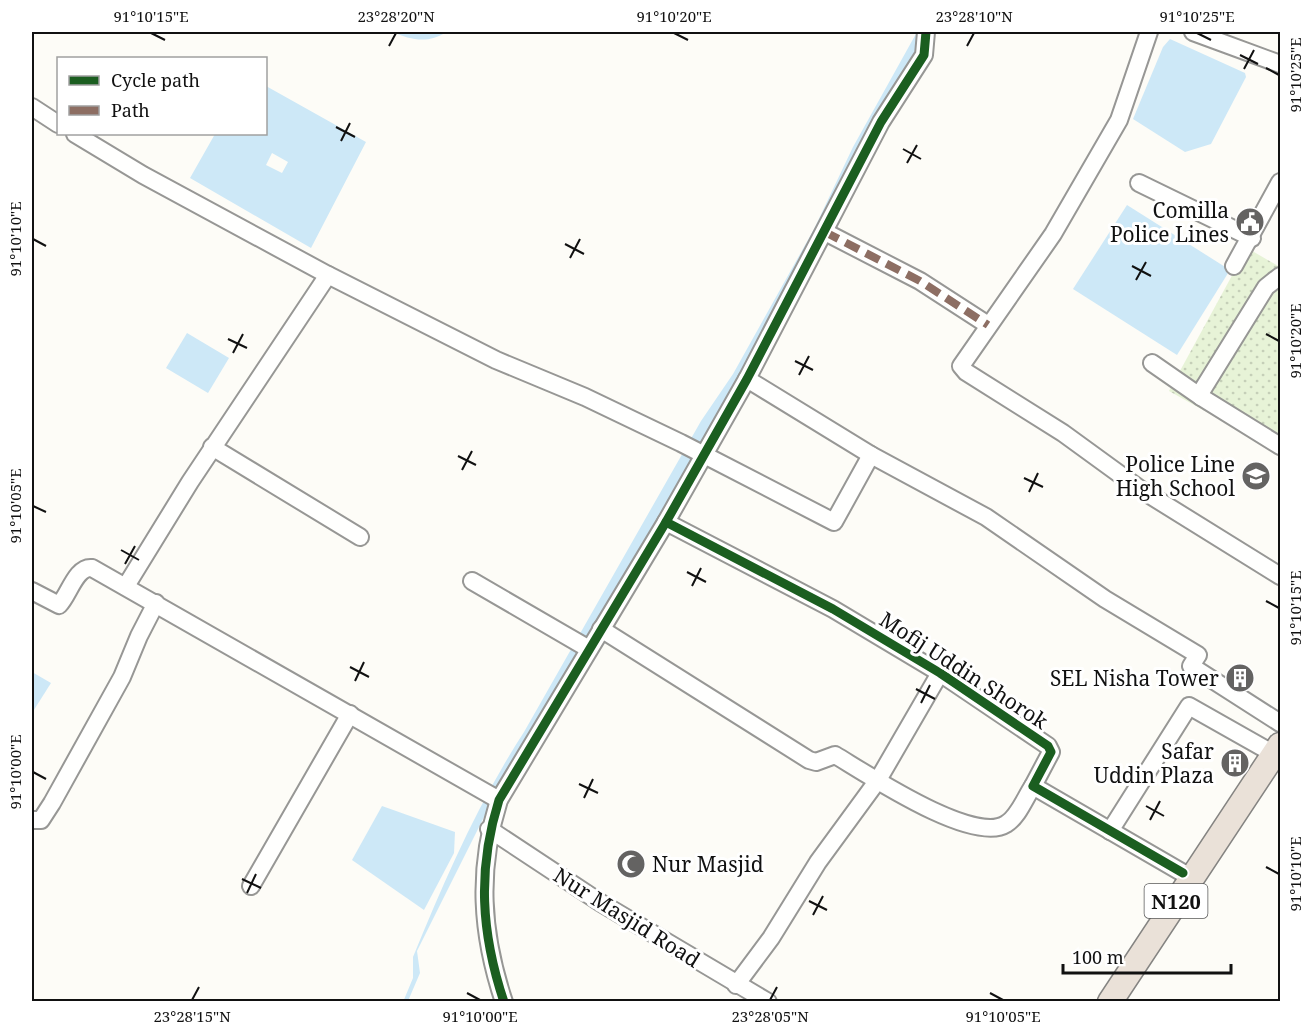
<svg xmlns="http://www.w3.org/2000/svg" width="1312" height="1033" viewBox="0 0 1312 1033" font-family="'Noto Serif',serif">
	<defs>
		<pattern id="park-dots" width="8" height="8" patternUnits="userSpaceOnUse" patternTransform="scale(1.5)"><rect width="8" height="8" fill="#e7f3d7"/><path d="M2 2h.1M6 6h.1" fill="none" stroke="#c5cfb8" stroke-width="1.8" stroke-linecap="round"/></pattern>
	</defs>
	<rect width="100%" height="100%" fill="#fdfcf7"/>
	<path fill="url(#park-dots)" d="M1247,248L1280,267V453L1169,391Z"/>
	<g fill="#cde8f7" fill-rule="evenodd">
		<path d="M393,32H446C429,44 410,40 393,32Z"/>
		<path d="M917,32H930L672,503L500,785L417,951L420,973L408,1001L403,1002L413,978V957C445,879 478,803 524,732L701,421L733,374L814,229L853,147Z"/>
		<path d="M1170,39L1245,73L1246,77L1211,144L1185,152L1133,119L1163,47Z"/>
		<path d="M266,86L366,142L311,248L190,178L215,134H266ZM272,153L288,162L282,173L266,165Z"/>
		<path d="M1127,205L1230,270L1177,355L1073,289Z"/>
		<path d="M187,333L229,358L208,393L166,368Z"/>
		<path d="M32,672L51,683L32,713Z"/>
		<path d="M382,806L455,832L454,853L424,910L352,860Z"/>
	</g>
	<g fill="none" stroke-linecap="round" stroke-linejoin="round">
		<g stroke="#979795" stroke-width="20">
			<g id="minor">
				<path d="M1149,32L1119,120L1053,234L961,366L966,372L1063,433L1140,489L1280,576"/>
				<path d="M1193,32L1280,64"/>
				<path d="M32,107L58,124"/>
				<path d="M75,134L143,175L328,275"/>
				<path d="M1139,183L1252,238"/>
				<path d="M825,232L920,281L988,325"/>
				<path d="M1234,266L1280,182"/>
				<path d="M1152,363L1201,397L1280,446"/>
				<path d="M747,379L871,455L986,517L1105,599L1198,655L1191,666L1280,723"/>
				<path d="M1201,397V392L1266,287L1280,276"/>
				<path d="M212,447L360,537"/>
				<path d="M666,522L833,609L940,673L1048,746L1051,752L1033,786L1183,873"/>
				<path d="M472,581L589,649"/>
				<path d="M126,586L190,482L328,275L496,360L585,397L681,443L834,522L871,455"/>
				<path d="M32,591L59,605C69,595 76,566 92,568L499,800"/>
				<path d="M601,629L809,760L816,762L835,755C867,774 973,845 1006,824C1018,817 1025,798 1033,786"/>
				<path d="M32,820H41L52,803L122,677L139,636L156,603"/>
				<path d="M489,829L601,903L768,1002"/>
				<path d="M1110,831L1189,706L1274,754"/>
				<path d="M251,886L350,714"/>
				<path d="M736,985L771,938L818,862L878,780L940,673"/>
				<path d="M504,1002C481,933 477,870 499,800L666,522L747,379L881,122L924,55L926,32"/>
			</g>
		</g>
		<g stroke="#858482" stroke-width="27">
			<path id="highway" d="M1110,1002L1280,745"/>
		</g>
		<use href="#minor" stroke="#fffffe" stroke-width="16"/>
		<use href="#highway" stroke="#eae1d8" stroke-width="24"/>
		<path stroke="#8d6e63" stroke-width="8" stroke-dasharray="15 8" stroke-linecap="butt" d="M825,232L920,281L988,325"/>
		<g stroke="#fff" stroke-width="13">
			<g id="cycleway">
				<path d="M666,522L833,609L940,673L1048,746L1051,752L1033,786L1183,873"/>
				<path d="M504,1002C481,933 477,870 499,800L666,522L747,379L881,122L924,55L926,32"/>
			</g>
		</g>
		<use href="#cycleway" stroke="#1b5e20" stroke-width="9"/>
	</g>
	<path fill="none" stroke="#111" stroke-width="2" d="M151,33L165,40M674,33L688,40M1197,33L1211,40M389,46L396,33M967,46L974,33M1240,55L1258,64M1266,68L1279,75M1244,69L1254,50M336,127L355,137M341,141L350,123M903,149L921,159M907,163L917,145M33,239L46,246M565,244L584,254M570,258L580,239M1132,266L1151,276M1136,280L1146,262M1266,334L1279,341M228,339L247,348M233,353L243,334M795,361L813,370M799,375L809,356M458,456L476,465M462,470L472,451M1024,478L1043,487M1029,492L1038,473M33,506L46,512M121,550L139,560M125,564L135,546M687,572L706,582M692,586L701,568M1266,601L1279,608M350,667L369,677M355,681L364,662M916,689L935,699M921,703L930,685M33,772L46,779M579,784L598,793M584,798L593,779M1146,806L1164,816M1150,820L1160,801M1266,867L1279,874M242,879L261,888M247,893L256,874M809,901L827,910M813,915L823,896M467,993L480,1000M990,993L1003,1000M192,1000L199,987M770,1000L777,987"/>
	<defs>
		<g id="civic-disc" transform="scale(1.5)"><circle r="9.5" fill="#646362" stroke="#fff"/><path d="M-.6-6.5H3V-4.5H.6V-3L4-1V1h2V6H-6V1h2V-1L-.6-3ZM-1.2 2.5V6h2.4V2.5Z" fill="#fff"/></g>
		<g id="school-disc" transform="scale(1.5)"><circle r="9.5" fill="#646362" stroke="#fff"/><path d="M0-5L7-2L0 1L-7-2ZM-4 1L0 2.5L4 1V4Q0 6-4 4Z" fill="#fff"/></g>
		<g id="building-disc" transform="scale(1.5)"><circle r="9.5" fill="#646362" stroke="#fff"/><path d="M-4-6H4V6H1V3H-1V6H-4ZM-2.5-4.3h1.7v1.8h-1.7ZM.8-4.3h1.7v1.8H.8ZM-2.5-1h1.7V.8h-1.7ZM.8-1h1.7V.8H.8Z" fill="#fff"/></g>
		<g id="mosque-disc" transform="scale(1.5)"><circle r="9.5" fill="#646362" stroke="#fff"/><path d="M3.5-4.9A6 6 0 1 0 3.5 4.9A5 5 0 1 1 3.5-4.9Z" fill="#fff"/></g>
	</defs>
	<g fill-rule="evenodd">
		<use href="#civic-disc" x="1250" y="222"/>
		<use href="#school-disc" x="1256" y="476"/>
		<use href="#building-disc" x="1240" y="678"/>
		<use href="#building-disc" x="1235" y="763"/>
		<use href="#mosque-disc" x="631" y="864"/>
	</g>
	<g text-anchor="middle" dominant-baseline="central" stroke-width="6" stroke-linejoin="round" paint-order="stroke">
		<rect fill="#fff" stroke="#585858" stroke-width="1.5" x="1144.5" y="884" width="63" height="34" rx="4.5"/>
		<g font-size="20" font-weight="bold" fill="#111">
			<text x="1176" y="901">N120</text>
		</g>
		<g font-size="21" fill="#111" stroke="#fff" text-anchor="end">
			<text x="1229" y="210">Comilla<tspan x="1229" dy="24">Police Lines</tspan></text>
			<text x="1235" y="464">Police Line<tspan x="1235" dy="24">High School</tspan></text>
			<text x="1219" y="678">SEL Nisha Tower</text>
			<text x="1214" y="751">Safar<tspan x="1214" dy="24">Uddin Plaza</tspan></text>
			<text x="652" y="864" text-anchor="start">Nur Masjid</text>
		</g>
		<g font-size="21" fill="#111" stroke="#fff">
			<text transform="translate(964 670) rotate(33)">Mofij Uddin Shorok</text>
			<text transform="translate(627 917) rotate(32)">Nur Masjid Road</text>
		</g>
	</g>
	<rect width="1312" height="1033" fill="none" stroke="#ffffff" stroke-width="66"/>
	<rect x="57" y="57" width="210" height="78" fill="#ffffff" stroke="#a0a0a0" stroke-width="1.5"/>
	<rect x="69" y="76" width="30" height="9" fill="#1b5e20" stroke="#a0a0a0" stroke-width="1.5"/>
	<text x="111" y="87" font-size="18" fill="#111111">Cycle path</text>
	<rect x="69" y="106" width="30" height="9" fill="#8d6e63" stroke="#a0a0a0" stroke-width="1.5"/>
	<text x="111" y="117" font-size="18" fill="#111111">Path</text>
	<path d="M1063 964v9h168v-9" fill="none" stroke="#111111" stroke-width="3"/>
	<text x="1072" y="964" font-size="18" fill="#111111" stroke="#ffffff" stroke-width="4.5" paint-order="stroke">100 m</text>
	<rect x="33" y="33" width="1246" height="967" fill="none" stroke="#111" stroke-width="2"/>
	<g font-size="15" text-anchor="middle" fill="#111">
		<text x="151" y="22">91°10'15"E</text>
		<text x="396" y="22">23°28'20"N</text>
		<text x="674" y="22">91°10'20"E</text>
		<text x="974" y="22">23°28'10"N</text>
		<text x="1197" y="22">91°10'25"E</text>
		<text transform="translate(1296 75) rotate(-90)" y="5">91°10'25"E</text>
		<text transform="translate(16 239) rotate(-90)" y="5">91°10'10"E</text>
		<text transform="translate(1296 341) rotate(-90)" y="5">91°10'20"E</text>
		<text transform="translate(16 506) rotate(-90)" y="5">91°10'05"E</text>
		<text transform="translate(1296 608) rotate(-90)" y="5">91°10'15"E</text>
		<text transform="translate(16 772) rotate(-90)" y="5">91°10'00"E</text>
		<text transform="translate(1296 874) rotate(-90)" y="5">91°10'10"E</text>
		<text x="192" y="1022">23°28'15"N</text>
		<text x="480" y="1022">91°10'00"E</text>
		<text x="770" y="1022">23°28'05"N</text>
		<text x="1003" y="1022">91°10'05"E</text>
	</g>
</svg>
